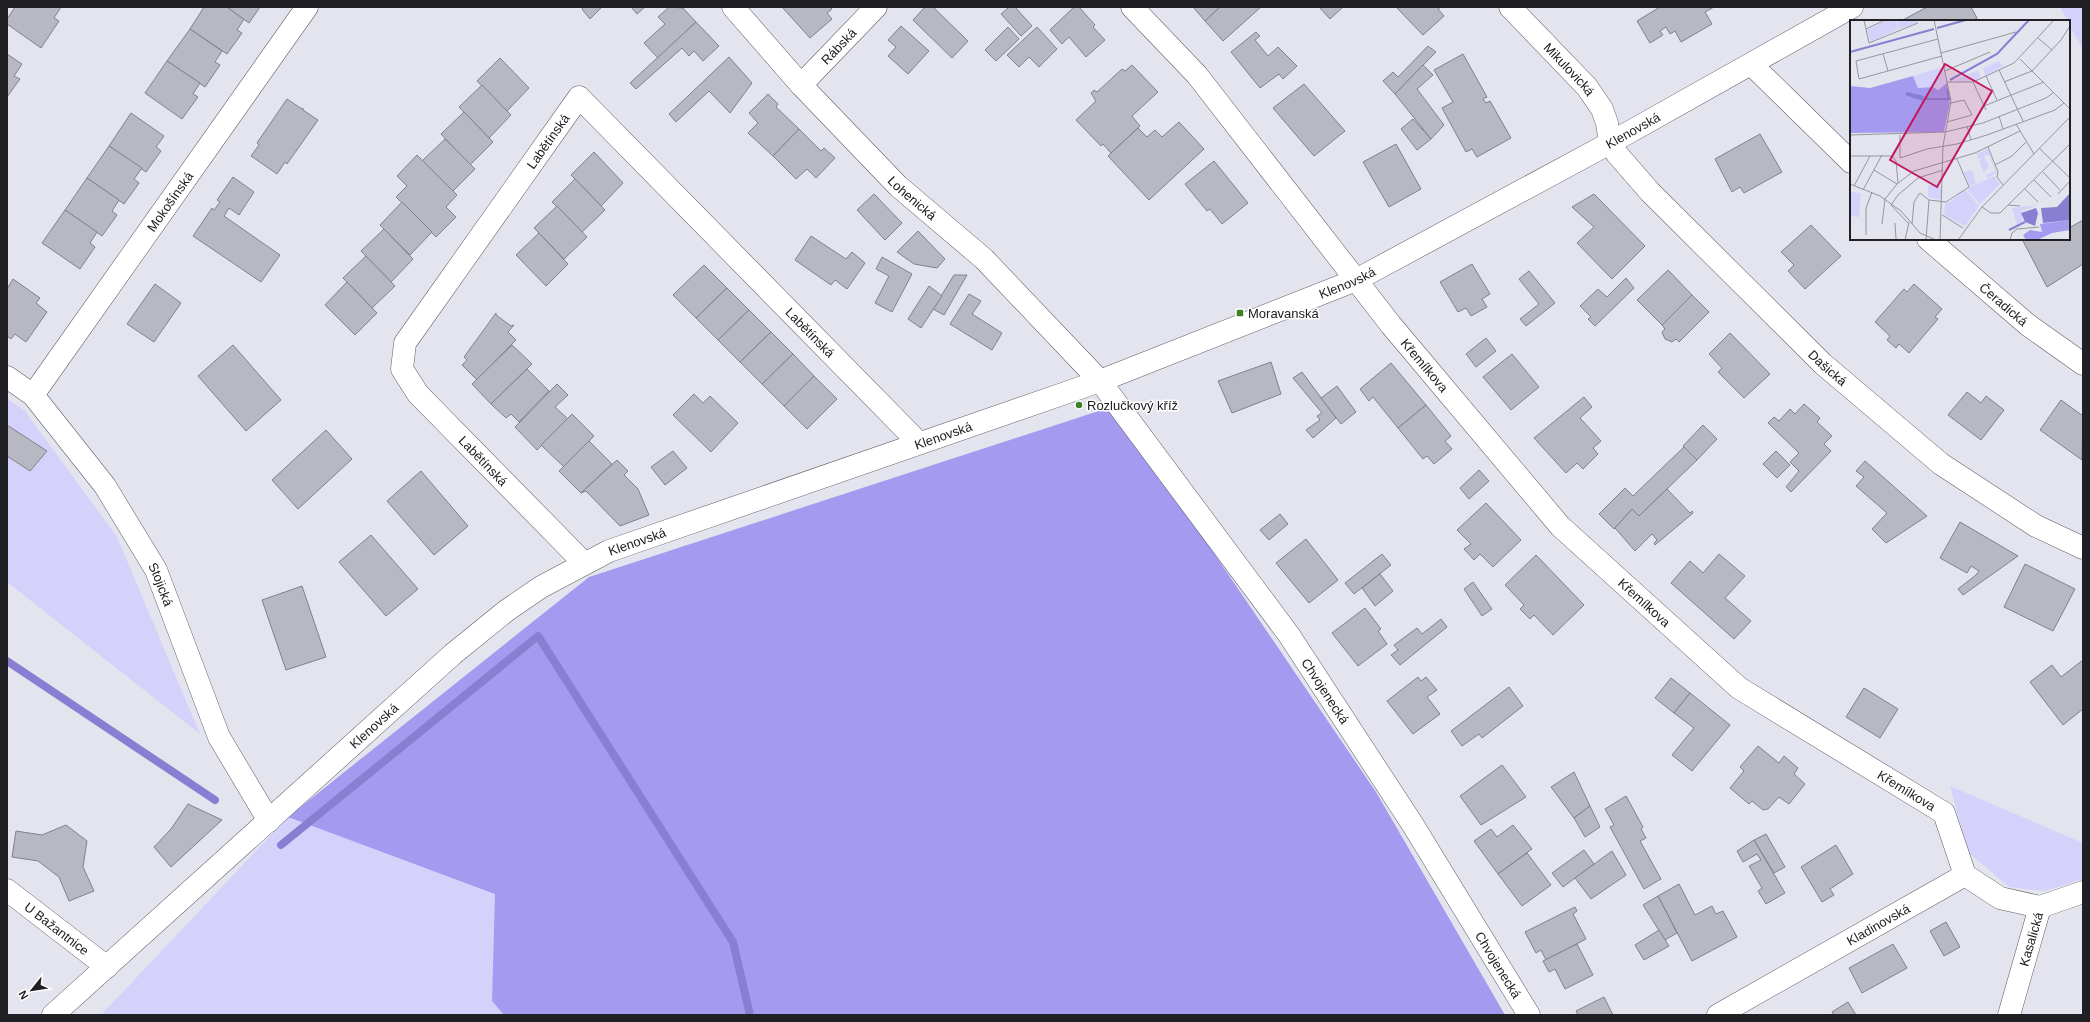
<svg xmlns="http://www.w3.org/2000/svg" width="2090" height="1022" viewBox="0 0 2090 1022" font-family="Helvetica,sans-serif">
	<rect width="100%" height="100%" fill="#e4e4ef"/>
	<g fill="#d4d2fa">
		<path d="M2060,7H2083V50Z"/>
		<path d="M7,399L24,410L117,537L200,734L7,582Z"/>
		<path d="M1950,786L2083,843V879L2045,891L2009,887L1968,852Z"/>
		<path d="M288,817L496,894L492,1001L504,1015H101Z"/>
	</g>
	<path fill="#a49bf0" d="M1114,406L1376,792L1505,1015H504L492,1001L495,894L288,817L589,577Z"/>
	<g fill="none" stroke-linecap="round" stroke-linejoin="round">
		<g stroke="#887fd2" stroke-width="8">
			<path d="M7,661L215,800"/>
			<path d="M281,845L538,636L733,942L750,1015"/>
		</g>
	</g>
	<g fill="#b8b8c3" stroke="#81818b">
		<path d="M15,7H61L54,18L59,21L41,48L7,24V19Z"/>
		<path d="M204,7H227L244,19L237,30L242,33L227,54L190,29Z"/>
		<path d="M227,7H260L249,23Z"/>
		<path d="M584,7H602L590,19L582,9Z"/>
		<path d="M631,7H645L637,14Z"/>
		<path d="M669,7L683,8L696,22L658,58L644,43L665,24L658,17Z"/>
		<path d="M782,7H830L832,9L827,13L832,19L810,38Z"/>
		<path d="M925,7H933L968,41L952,58L913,20Z"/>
		<path d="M1009,7H1015L1032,26L1021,36L1001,14Z"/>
		<path d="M1074,7H1079L1095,25L1093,27L1105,40L1086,57L1069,37L1062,44L1050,30Z"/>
		<path d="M1193,7H1220L1205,21Z"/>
		<path d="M1220,7H1261L1223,41L1205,21Z"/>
		<path d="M1319,7H1343L1330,19Z"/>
		<path d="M1396,7H1441L1438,9L1444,16L1423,35Z"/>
		<path d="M1660,7H1714L1705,12L1712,24L1681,42L1675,31L1670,34L1666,27L1660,31L1663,35L1650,43L1637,21Z"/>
		<path d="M1927,7H1971L1977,18L1972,21H1901Z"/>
		<path d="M696,22L719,46L703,61L694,51L689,56L682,48L636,89L630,83Z"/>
		<path d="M901,26L929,51L908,74L888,56L896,47L888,40Z"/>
		<path d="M1008,27L1019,39L996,61L985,50Z"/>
		<path d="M1037,27L1057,49L1039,67L1029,57L1019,67L1007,55Z"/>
		<path d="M190,29L222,51L215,62L220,65L205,87L167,61Z"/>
		<path d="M1256,32L1260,36L1255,40L1268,56L1278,47L1297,66L1283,79L1279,74L1260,88L1231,52Z"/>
		<path d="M1428,46L1436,52L1395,94L1383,81L1393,72L1398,77Z"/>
		<path d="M7,54L22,64L14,76L20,79L7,97Z"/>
		<path d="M1463,54L1487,97L1483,99L1486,103L1490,101L1511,138L1477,157L1472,149L1466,152L1442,108L1453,102L1434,70Z"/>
		<path d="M729,57L752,83L730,113L709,91L676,122L669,114Z"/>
		<path d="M500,58L529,88L507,111L477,81Z"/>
		<path d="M167,61L200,83L193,94L198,97L182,119L145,93Z"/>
		<path d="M1132,65L1158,92L1132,116L1140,126L1111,153L1103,144L1101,146L1076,120L1096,101L1091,93L1094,90L1097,92L1122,69L1125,71Z"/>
		<path d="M1423,65L1433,75L1417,89L1444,125L1431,139L1395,94Z"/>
		<path d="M1304,84L1345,131L1314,156L1273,108Z"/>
		<path d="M482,85L511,115L489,138L459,107Z"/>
		<path d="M768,94L778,104L776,107L799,129L773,156L748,133L758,123L749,113Z"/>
		<path d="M287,99L302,109L303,108V110L318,120L287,164L285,162L277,174L251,156L259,145L257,143Z"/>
		<path d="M464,112L493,142L470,165L441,134Z"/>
		<path d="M131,113L164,136L156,147L161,151L146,172L109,146Z"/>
		<path d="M1413,119L1431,139L1417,150L1401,129Z"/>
		<path d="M1179,122L1204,149L1149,200L1108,156L1138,128L1147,137L1155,130L1162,137Z"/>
		<path d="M799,129L821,151L824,148L835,158L816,178L807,169L796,179L773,156Z"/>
		<path d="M1760,134L1782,172L1744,193L1740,187L1732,192L1715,159Z"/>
		<path d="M445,139L475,169L453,191L422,161Z"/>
		<path d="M1396,144L1421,189L1389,207L1363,162Z"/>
		<path d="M109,146L142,168L134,179L139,183L124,204L87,178Z"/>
		<path d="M594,152L623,183L601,206L571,175Z"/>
		<path d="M417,155L457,195L446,207L456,217L436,237L396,197L407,186L397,176Z"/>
		<path d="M1214,161L1248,203L1222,224L1210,209L1207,211L1185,184Z"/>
		<path d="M233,177L254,192L239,215L229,208L224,216L280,255L261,282L193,236L212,208L214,210L220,202L217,200Z"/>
		<path d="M87,178L119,200L112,211L117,215L102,236L65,210Z"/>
		<path d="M575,179L605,210L582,232L552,202Z"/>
		<path d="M874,194L902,223L885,240L857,210Z"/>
		<path d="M1594,194L1645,246L1612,279L1577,243L1594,227L1572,207Z"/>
		<path d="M402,202L432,232L410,255L380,225Z"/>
		<path d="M557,206L587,237L564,259L534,228Z"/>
		<path d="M65,210L97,232L90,243L95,247L80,269L42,243Z"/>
		<path d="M2083,220V264L2047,287L2023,241L2026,239H2069V228Z"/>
		<path d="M1811,225L1841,256L1805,289L1788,271L1794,265L1781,252Z"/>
		<path d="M384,229L413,259L391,282L361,251Z"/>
		<path d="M918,231L945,259L937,268L914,264L897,252Z"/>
		<path d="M539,233L568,264L546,286L516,255Z"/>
		<path d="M811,236L846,259L852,252L865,263L847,289L835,280L831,285L795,260Z"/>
		<path d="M366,256L395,286L372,308L343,278Z"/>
		<path d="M882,257L912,274L892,312L875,303L889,276L876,269Z"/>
		<path d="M1472,264L1490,294L1482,299L1487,307L1471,316L1466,308L1458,312L1440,282Z"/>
		<path d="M704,265L727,288L696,318L673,295Z"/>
		<path d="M1668,270L1692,295L1662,325L1637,300Z"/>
		<path d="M1529,271L1555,303L1526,326L1520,319L1539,304L1519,279Z"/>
		<path d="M954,275H967L944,315L933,309Z"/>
		<path d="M1626,278L1634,288L1595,326L1588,319L1591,317L1580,306L1598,289L1607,297Z"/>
		<path d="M13,279L40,298L36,303L47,312L26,342L15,334L11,339L7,336V289Z"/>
		<path d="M347,282L377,313L355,335L325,305Z"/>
		<path d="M155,284L181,303L154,342L127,324Z"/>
		<path d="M1914,284L1942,309L1935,317L1938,319L1909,353L1899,344L1896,348L1887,340L1890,336L1875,322L1904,289L1907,292Z"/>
		<path d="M929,286L942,296L921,328L908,319Z"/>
		<path d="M727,288L749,310L718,340L696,318Z"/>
		<path d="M969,294L981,301L972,314L1002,333L992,350L950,324Z"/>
		<path d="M1692,295L1709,312L1679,342L1676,339L1672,342L1665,339L1662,332L1665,329L1662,325Z"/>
		<path d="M749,310L771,332L740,362L718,340Z"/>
		<path d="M496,313V315L511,326L514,325L508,332L516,340L477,380L462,365L467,360L464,357Z"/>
		<path d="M771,332L793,354L762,384L740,362Z"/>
		<path d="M1730,333L1770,374L1744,398L1718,372L1722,368L1709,354Z"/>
		<path d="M1486,338L1496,351L1476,367L1466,354Z"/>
		<path d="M233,345L281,400L246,431L198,376Z"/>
		<path d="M512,345L532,364L491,404L472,384Z"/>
		<path d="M793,354L814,376L784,406L762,384Z"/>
		<path d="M1512,354L1539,387L1511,410L1483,377Z"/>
		<path d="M1271,362L1281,394L1232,413L1218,381Z"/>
		<path d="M1391,363L1426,405L1398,428L1373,397L1369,401L1360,389Z"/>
		<path d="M527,369L549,391L519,422L511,414L506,418L491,404Z"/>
		<path d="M1302,372L1336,418L1313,438L1306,430L1320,420L1317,416L1322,413L1293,378Z"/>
		<path d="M814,376L837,399L807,429L784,406Z"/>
		<path d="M557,384L568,395L555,407L568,419L537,450L515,427Z"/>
		<path d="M1337,386L1356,412L1341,424L1321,398Z"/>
		<path d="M1967,392L1981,403L1986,396L2004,410L1981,440L1948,415Z"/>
		<path d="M694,394L703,403L710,396L738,423L711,452L673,415Z"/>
		<path d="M1584,397L1592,407L1580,418L1601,441L1593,448L1598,454L1583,469L1577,463L1566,473L1534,438Z"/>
		<path d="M2061,400L2083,416L2082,460L2040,430Z"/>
		<path d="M1804,404L1820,418L1817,422L1832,436L1824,444L1831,451L1791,492L1786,487L1799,471L1790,462L1799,453L1768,423L1774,417L1779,421L1790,409L1795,414Z"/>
		<path d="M1426,405L1451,436L1445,441L1452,449L1434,464L1427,456L1423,459L1398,428Z"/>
		<path d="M572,414L594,436L564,467L541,445Z"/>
		<path d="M7,425L47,451L30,471L7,456Z"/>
		<path d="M1703,425L1717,439L1697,460L1683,446Z"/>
		<path d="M326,430L352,459L298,509L272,480Z"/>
		<path d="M589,441L612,464L581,493L559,471Z"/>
		<path d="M1684,447L1697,460L1639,516L1632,509L1614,529L1599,514L1625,488L1633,496Z"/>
		<path d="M673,451L687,468L665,485L651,467Z"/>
		<path d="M1776,451L1790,465L1777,478L1763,464Z"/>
		<path d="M617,460L628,471L624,475L638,489L649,515L620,526L586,491L581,493Z"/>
		<path d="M1865,461L1927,516L1886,543L1872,529L1887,513L1856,486L1864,477L1856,471Z"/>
		<path d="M1479,470L1489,481L1469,499L1460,488Z"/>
		<path d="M421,471L468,526L434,555L387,501Z"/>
		<path d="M1667,489L1690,513L1692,511L1693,513L1655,545L1654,543L1657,540L1652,534L1635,551L1615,528L1632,509L1639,516Z"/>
		<path d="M1486,503L1521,540L1493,567L1480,554L1474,560L1464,549L1471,544L1457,530Z"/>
		<path d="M1280,514L1288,524L1269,540L1260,530Z"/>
		<path d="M1960,522L2018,556L1963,595L1958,589L1976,575L1979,571L1971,566L1967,573L1940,558Z"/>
		<path d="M371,535L418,589L386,616L339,562Z"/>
		<path d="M1306,539L1338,580L1309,603L1276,563Z"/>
		<path d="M1382,554L1391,565L1354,594L1345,583Z"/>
		<path d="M1719,554L1745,576L1725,598L1751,621L1734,639L1671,583L1690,561L1703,573Z"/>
		<path d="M1536,555L1584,605L1553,635L1534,615L1530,619L1520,609L1524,605L1505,585Z"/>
		<path d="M2025,564L2075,589L2053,631L2004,607Z"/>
		<path d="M1380,574L1393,591L1375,606L1362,588Z"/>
		<path d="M1473,582L1492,609L1482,616L1464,589Z"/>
		<path d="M302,586L326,657L286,670L262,600Z"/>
		<path d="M1365,608L1381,629L1378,631L1387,644L1358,666L1332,633Z"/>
		<path d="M1441,619L1447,627L1400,665L1391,655L1398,650L1394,645L1417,628L1422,634Z"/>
		<path d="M2083,660V709L2063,725L2030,682L2052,665L2061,677Z"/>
		<path d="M1418,677L1421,681L1426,677L1437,690L1427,697L1440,714L1413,734L1387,701Z"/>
		<path d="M1671,678L1690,693L1674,713L1655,698Z"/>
		<path d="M1509,687L1523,706L1482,738L1479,734L1462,746L1451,731Z"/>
		<path d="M1864,688L1898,709L1880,738L1846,717Z"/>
		<path d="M1690,693L1730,725L1692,771L1672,755L1694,728L1674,713Z"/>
		<path d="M1758,746L1779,763L1784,756L1798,768L1794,774L1805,784L1789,804L1779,797L1768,809L1763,810L1752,801L1749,804L1730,788L1744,771L1740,767Z"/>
		<path d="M1502,765L1526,797L1481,825L1460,796Z"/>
		<path d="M1574,772L1590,806L1574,818L1551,787Z"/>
		<path d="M1626,796L1643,827L1641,829L1646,838L1640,841L1661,879L1644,889L1610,827L1614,825L1605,809Z"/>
		<path d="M188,804L222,820L171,867L154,847L171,829Z"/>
		<path d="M1590,806L1600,827L1585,837L1574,818Z"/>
		<path d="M66,825L87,841L83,867L94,891L69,901L59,877L38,861L12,857L16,831L42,835Z"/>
		<path d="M1513,825L1532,849L1498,874L1474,841L1491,829L1497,837Z"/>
		<path d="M1766,834L1785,867L1774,873L1754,840Z"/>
		<path d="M1754,840L1785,893L1766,904L1758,891L1762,888L1749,866L1761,860L1757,854L1743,862L1737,851Z"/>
		<path d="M1836,845L1853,874L1830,889L1834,895L1822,902L1801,867Z"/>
		<path d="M1584,850L1594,864L1563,887L1552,873Z"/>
		<path d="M1612,851L1626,875L1591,899L1575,878Z"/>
		<path d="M1527,853L1551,885L1522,906L1498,874Z"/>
		<path d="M1679,884L1695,915L1712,906L1716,914L1723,911L1737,937L1692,961L1658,896Z"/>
		<path d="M1658,896L1677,933L1665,940L1643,905Z"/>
		<path d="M1575,907L1577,911L1573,914L1586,939L1546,960L1541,950L1536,953L1525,932Z"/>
		<path d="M1946,922L1960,947L1944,956L1930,931Z"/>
		<path d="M1659,930L1669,946L1644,960L1635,945Z"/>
		<path d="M1577,944L1593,975L1565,989L1555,969L1549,972L1543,961Z"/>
		<path d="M1893,944L1907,968L1862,993L1849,968Z"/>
		<path d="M1604,997L1613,1015H1578L1576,1011Z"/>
		<path d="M1848,1002L1856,1015H1834L1832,1012Z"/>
	</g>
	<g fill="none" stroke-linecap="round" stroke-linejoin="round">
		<g stroke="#5d5c66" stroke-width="23">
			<g id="minor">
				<path id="s1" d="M733,7L801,85L898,186L984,259L1100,381L1289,635L1413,825L1529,1015"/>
				<path id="s2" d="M1132,7L1197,75L1391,325L1560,526L1739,688L1944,813L1965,875"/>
				<path id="s3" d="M1510,7L1587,87L1602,109L1607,123L1610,143L1617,154L1650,192L1823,364L1941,464L2036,526L2083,548"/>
				<path d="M1751,64L1851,162"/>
				<path id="s4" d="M801,85L876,7"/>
				<path id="s5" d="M1928,239L2028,325L2083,364"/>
				<path id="s6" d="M7,377L33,395L105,486L156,570L219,737L269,821"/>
				<path id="s7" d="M33,395L307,7"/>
				<path id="s8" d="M584,563L418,394L402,369L405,343L579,97L919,443"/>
				<path d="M1965,875L2000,898L2040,907"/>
				<path id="s9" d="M7,890L107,967"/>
				<path d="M2040,907L2083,892"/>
				<path id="s10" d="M1718,1015L1965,875"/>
				<path id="s11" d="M2009,1015L2040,907"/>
			</g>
		</g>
		<g stroke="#5d5c66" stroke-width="23">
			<g id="tertiary">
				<path id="s12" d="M53,1015L453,654L506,611L541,587L609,551L1100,381L1356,280L1610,143L1852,7"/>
			</g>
		</g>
		<use href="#minor" stroke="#fff" stroke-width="22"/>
		<use href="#tertiary" stroke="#fff" stroke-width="22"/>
	</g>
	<g fill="#408122" stroke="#fff" stroke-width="1.5">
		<rect x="1236" y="309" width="8" height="8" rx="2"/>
		<circle cx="1079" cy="405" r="4"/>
	</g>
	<g text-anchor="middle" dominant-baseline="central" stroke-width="3" stroke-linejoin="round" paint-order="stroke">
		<g font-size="13" fill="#202024" stroke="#fff">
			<text stroke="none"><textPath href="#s4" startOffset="54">Rábská</textPath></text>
			<text stroke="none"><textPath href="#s3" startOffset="86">Mikulovická</textPath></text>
			<text stroke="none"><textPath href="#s12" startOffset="1836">Klenovská</textPath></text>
			<text stroke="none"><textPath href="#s8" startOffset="540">Labětínská</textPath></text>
			<text stroke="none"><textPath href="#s1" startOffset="262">Lohenická</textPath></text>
			<text stroke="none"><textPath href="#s7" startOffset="237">Mokošínská</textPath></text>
			<text stroke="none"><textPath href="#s12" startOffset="1512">Klenovská</textPath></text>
			<text stroke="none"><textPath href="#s5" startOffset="100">Čeradická</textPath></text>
			<text stroke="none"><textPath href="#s8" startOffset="924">Labětínská</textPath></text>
			<text stroke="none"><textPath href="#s2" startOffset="463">Křemílkova</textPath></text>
			<text stroke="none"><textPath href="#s3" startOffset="486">Dašická</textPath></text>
			<text stroke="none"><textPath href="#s12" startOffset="1080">Klenovská</textPath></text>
			<text transform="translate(483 461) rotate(46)">Labětínská</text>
			<text stroke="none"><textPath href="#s12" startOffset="756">Klenovská</textPath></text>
			<text stroke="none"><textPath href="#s6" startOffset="261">Stojická</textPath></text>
			<text stroke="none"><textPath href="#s2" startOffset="787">Křemílkova</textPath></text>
			<text stroke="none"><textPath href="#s1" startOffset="908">Chvojenecká</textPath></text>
			<text stroke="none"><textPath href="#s12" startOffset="432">Klenovská</textPath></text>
			<text stroke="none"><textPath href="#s2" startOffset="1111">Křemílkova</textPath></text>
			<text stroke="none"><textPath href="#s10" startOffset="184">Kladinovská</textPath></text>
			<text stroke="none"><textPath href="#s9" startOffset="63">U Bažantnice</textPath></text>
			<text stroke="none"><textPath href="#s11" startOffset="79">Kasalická</textPath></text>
			<text stroke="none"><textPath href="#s1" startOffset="1232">Chvojenecká</textPath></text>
		</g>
		<g font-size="13" fill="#202024" stroke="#fff" text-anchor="start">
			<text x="1248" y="313">Moravanská</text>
			<text x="1087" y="405">Rozlučkový kříž</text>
		</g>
	</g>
	<g transform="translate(1850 20)">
		<rect width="220" height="220" fill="#e4e4ef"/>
		<path d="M37,0H46L48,9L20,22L17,10ZM47,0H67L68,3L49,9ZM149,41L153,46L135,56L133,48ZM92,47L97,63L88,70L83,67L68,68L63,56ZM128,50L131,58L123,62L103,61ZM138,129L147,153L137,158L136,155L145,151L139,135L134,136L139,146L134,153L129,141L133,138L129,139L126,134ZM122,150L126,163L119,166L114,152ZM144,156L150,164L130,184L118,171L120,167ZM78,165L91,166V180L78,177ZM115,169L129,186L115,206L95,196L94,192L95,183L100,182ZM0,172L11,173L9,197L0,196ZM187,185L171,191L173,202L167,205L162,188Z" fill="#d4d2fa"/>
		<path d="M63,56L68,68L83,67L88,70L97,63L100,83L94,112L0,113V66L20,68ZM220,200V210L202,213L187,220H176L173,215L180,210L192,212L190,204Z" fill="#a49bf0"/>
		<path d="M57,72L74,76L73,81L55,75ZM220,173V200L193,203L191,188L207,187ZM186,188L188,193L185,206L175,202L171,193Z" fill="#887fd2"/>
		<path fill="none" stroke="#887fd2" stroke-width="2" d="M87,8L116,0M0,32L84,9M100,60L147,34L179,0M75,79H99L97,69M159,210L175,202"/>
		<path fill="none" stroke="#96969e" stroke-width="1" d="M14,0L19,23L68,3M84,0L101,81L93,126L90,220M16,9L35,0M188,18L202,30M88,19L6,41L9,59L92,36M91,33L166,12M33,34L38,51M170,39L220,89M149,50L173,101M95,51L140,32M136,56L147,80M97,62H123L164,43L204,0M123,62L136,90M154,62L182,51L211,20L220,6M134,86L194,62M149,96L153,109M97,102L122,95L114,80L101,83M166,104L184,134M117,106L121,120M0,115L95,112L133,103L196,78L203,73M138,127L148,152L147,157L153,165M189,128L220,158M0,136H42L46,141L48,163M50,138L77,129L107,124L137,115L205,90L214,83M50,138V115M145,145L162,136L176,122M24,150L47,164M193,152L210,170M184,160L201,177M0,164L30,176L51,191L70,213L86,220M4,166L20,136M175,169L188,182M13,170L32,135M208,174L220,161M158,185L170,186M132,187L141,193H150L220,124M92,195L113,208M45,203L46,219L49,220M58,203L41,185L48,175L68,158L93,150M32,204L35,179L47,164L64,151L125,133L170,111M62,204L64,182L70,173L79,180L96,182L119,167L107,139M16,215V188L22,172M55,220L59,202M76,220L79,180M108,220L132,187L220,97M160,220L162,213L167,209L189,207"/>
		<path fill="#c2185b" fill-opacity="0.15" stroke="#c2185b" stroke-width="2" d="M95,44L142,71L87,167L40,140Z"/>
		<rect width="220" height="220" fill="none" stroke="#202024" stroke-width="2"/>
	</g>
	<rect width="2090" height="1022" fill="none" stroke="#202024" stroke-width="16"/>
	<g transform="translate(32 990) rotate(240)" stroke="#ffffff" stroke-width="3" paint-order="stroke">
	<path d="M0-3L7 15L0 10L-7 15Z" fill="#202024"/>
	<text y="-6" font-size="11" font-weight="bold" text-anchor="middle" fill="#202024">N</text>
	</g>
</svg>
